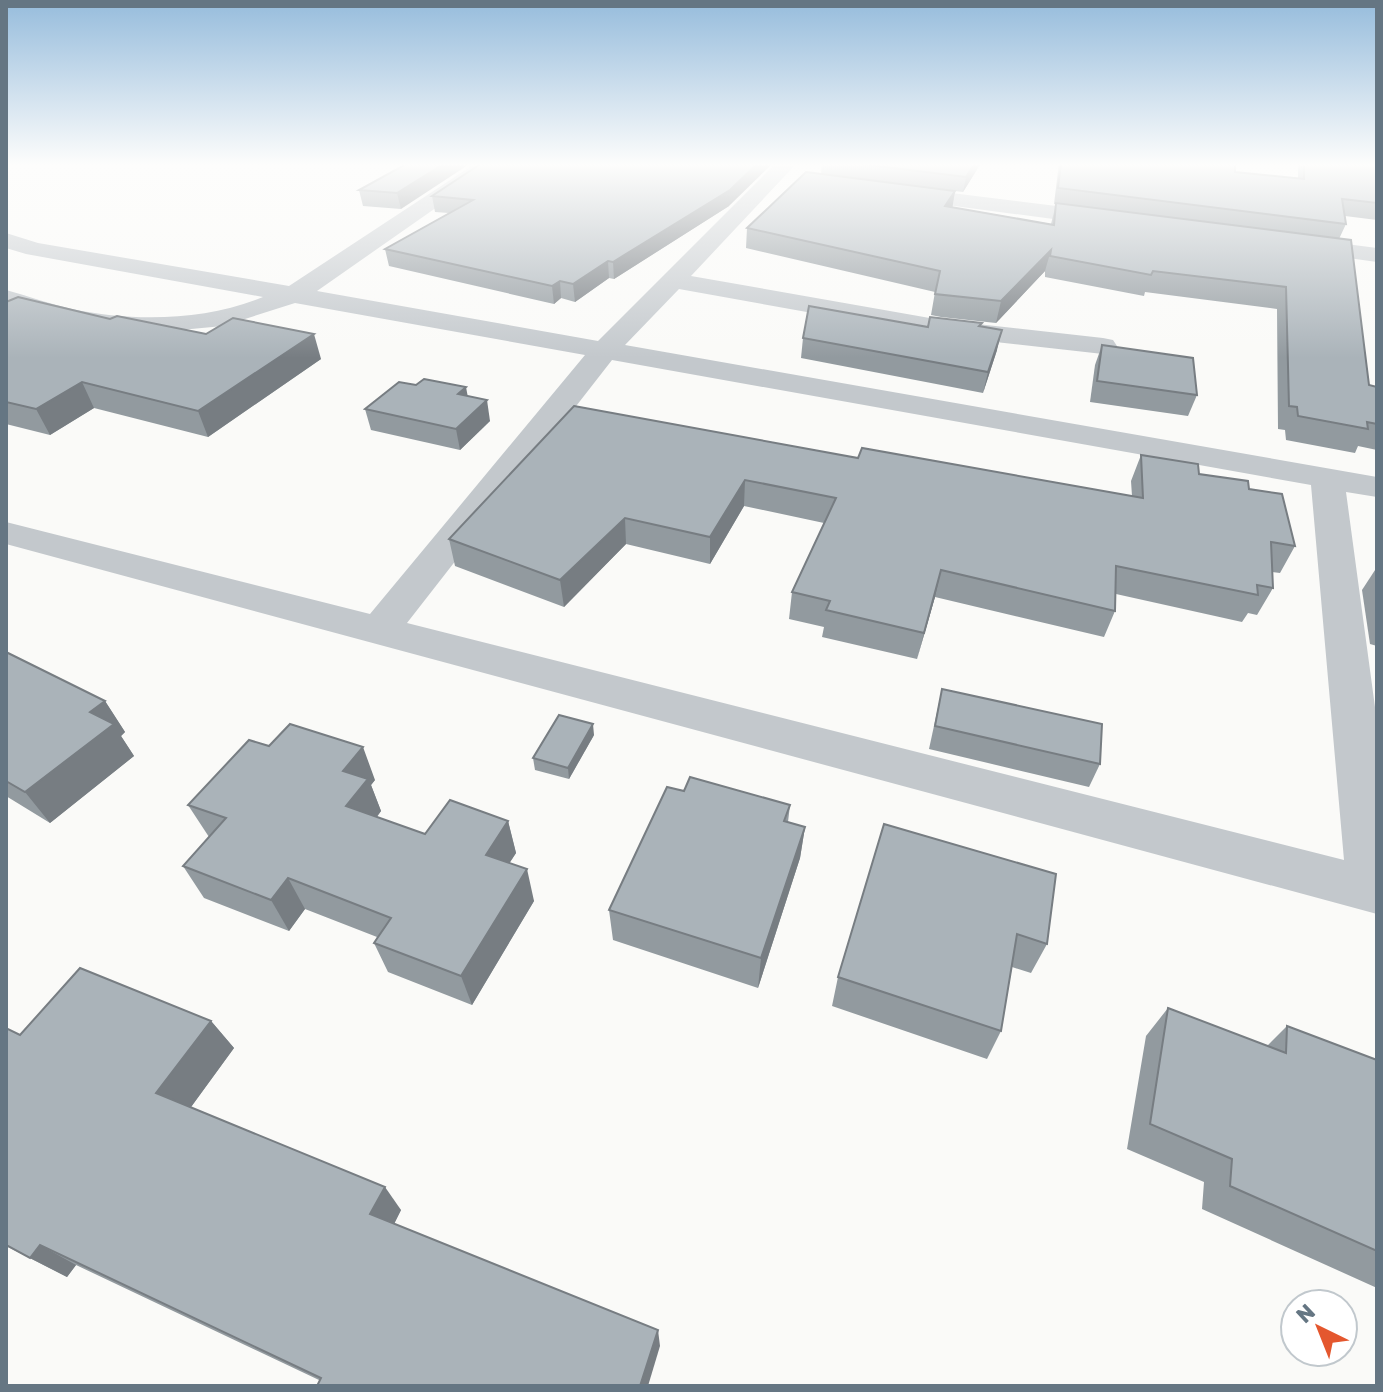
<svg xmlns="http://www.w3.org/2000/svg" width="1383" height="1392" viewBox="0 0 1383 1392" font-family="Rubik,sans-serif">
	<rect width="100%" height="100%" fill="#fafaf8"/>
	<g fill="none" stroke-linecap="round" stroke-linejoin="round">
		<g fill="#c3c8cc" fill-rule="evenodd">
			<path d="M476,163H500L317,291L598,341L776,163H797L691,276L941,320L1103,338L1113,340L1117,346L1113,352L1103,354L941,336L679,289L625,345L1377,477V497L1346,492L1377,722V914L6,544V522L370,614L585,355L295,303L223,326L149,333L75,326L6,307V290C28,296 50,304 72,309C134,322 204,321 263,297L26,254L6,248V233L38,243L289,286ZM612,360L1311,485L1344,860L407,623Z"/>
			<path d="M895,186L1113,213L1124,220L1113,227L887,197L884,192Z"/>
			<path d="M1292,237L1377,248V262L1284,249L1280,244Z"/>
		</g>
	</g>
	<g fill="#929a9f">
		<path d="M408,163L401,209L363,206L359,190Z"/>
		<path d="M822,163H981L963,192L955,191L952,207L1051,224L1056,204H1054L1059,163H1235V172L1298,178V163H1377V220L1345,216L1346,224L1339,239L1369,385L1377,387V450L1358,446L1355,453L1286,440L1285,430L1278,429L1277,309L1145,292L1144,296L1045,277V271L996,323L941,317L931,315L935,292L746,248L747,228L821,174Z"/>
		<path d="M432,196L729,206L614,279L609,278L575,302L561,298L554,304L389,266L385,249L449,213L435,212Z"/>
		<path d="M6,302L110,319L321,359L208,437L94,408L50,435L6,424Z"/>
		<path d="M928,327L997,350L983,393L801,358L803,338Z"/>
		<path d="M1102,345L1197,395L1188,416L1090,402L1095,365Z"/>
		<path d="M468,396L490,421L460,450L371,430L365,409Z"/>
		<path d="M1141,455L1249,489L1295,546L1280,573L1272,572L1273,588L1257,615L1248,613L1242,622L1116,594L1115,611L1104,637L935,597L917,659L822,637L824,627L789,619L792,592L824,523L744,506L710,564L626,544L564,607L455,566L449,539L858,458L1132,496L1131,481Z"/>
		<path d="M1377,567V646L1370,644L1362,590Z"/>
		<path d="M6,652L105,701L125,732L121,736L134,756L50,823L6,796Z"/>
		<path d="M942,689L1100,764L1089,787L929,749Z"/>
		<path d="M594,735L569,779L535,770L533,758Z"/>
		<path d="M375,780L371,785L381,811L377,817L425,834L508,821L516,853L509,863L534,901L472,1005L388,972L374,943L377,937L305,909L289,931L204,898L183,866L209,837L188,805Z"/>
		<path d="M684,791L790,805L788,822L805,827L800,858L758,988L613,940L609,910Z"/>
		<path d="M884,824L1047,944L1031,973L1012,967L1001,1031L987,1059L832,1006L838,977Z"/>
		<path d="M1168,1008L1267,1046L1287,1026L1377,1060V1288L1202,1209L1204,1182L1127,1149L1146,1036Z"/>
		<path d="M211,1021L234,1048L191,1107L401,1210L394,1224L660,1346L319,1380L76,1265L67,1277L6,1246V1028L20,1035Z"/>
	</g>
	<g fill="#777d82">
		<path d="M445,163H471L401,209L397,193Z"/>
		<path d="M758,163H773L729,206L614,279L613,262Z"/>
		<path d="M975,163H981L963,192L966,177Z"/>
		<path d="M955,191L952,210L945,206Z"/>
		<path d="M1051,250L1045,271L996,323L1001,301Z"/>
		<path d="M608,261L609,278L575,302L573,284Z"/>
		<path d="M560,281L561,298L554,304L552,286Z"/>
		<path d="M1002,330L997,350L983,393L988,372Z"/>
		<path d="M314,334L321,359L208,437L198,411Z"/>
		<path d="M82,382L94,408L50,435L36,409Z"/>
		<path d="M466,387L470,408L458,394Z"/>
		<path d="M487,400L490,421L460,450L456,429Z"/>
		<path d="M745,480L744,506L710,564V537Z"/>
		<path d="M625,518L626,544L564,607L560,580Z"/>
		<path d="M941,570L935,597L917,659L924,633Z"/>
		<path d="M105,701L125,732L121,736L134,756L50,823L25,792L90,712Z"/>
		<path d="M593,724L594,735L569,779L568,768Z"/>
		<path d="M363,747L375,780L371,785L381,811L360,838L346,806L343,771Z"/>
		<path d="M508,821L516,853L495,886L486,855Z"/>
		<path d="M805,827L800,858L758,988L761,958Z"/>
		<path d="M527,869L534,901L472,1005L461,976Z"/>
		<path d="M288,878L305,909L289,931L271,900Z"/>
		<path d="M211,1021L234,1048L183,1118L156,1093Z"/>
		<path d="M385,1187L401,1210L388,1236L370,1214Z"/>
		<path d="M40,1245L76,1265L67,1277L30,1258Z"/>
		<path d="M658,1330L660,1346L648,1386H640Z"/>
	</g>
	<g fill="#aab3b9" stroke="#777d82" stroke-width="2">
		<path d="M408,163H445L397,193L359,190Z"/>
		<path d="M482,163H758L730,190L613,262L608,261L573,284L560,281L552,286L385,249L473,200L432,196Z"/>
		<path d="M853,163H975L966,177Z"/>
		<path d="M1061,163H1235V172L1304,179V163H1377V203L1342,199L1346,224L1058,188Z"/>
		<path d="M806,172L955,191L945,206L1054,225L1056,203L1351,240L1369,385L1377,387V424L1367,422L1368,429L1298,416L1297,407L1289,406L1286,287L1153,271L1151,275L1050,256L1051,250L1001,301L935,294L940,271L747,228Z"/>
		<path d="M18,297L110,319L117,316L206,334L233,318L314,334L198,411L82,382L36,409L6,402V302Z"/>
		<path d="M809,306L928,327L930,317L982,323L979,326L1002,330L988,372L803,338Z"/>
		<path d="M1102,345L1193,358L1197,395L1097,381Z"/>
		<path d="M424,379L466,387L458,394L487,400L456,429L365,409L399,382L416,385Z"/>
		<path d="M574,406L858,458L862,448L1143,498L1141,455L1198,464L1199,474L1248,481L1249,489L1282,494L1295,546L1271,542L1273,588L1257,585L1258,595L1116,566L1115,611L941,570L924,633L826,610L830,601L792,592L836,498L745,480L710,537L625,518L560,580L449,539Z"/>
		<path d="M6,652L105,701L90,712L114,724L25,792L6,781Z"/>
		<path d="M942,689L1102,724L1100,764L935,726Z"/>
		<path d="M559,715L593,724L568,768L533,758Z"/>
		<path d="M290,724L363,747L343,771L368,779L346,806L425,834L450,800L508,821L486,855L527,869L461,976L374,943L391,918L288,878L271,900L183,866L226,818L188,805L249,740L269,746Z"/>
		<path d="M690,777L790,805L784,821L805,827L761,958L609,910L667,787L684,791Z"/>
		<path d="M884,824L1056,874L1047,944L1017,934L1001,1031L838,977Z"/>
		<path d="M80,968L211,1021L156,1093L385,1187L370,1214L658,1330L640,1386H317L321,1378L40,1245L30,1258L6,1245V1028L20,1035Z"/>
		<path d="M1168,1008L1286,1053L1287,1026L1377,1060V1251L1230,1186L1232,1159L1150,1124Z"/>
	</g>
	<linearGradient id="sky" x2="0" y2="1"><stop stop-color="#96bcdc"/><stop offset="0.46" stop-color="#fdfdfc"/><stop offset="1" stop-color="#fdfdfc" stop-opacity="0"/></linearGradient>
	<rect width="1383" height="358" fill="url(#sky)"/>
	<rect width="1383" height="1392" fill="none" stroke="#657683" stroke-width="16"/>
	<g transform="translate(1319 1328) rotate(317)"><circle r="38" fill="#ffffff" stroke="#c1c8cd" stroke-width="2"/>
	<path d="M0-6L14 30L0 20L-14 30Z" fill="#e4572e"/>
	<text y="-12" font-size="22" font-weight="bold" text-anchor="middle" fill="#657683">N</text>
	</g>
</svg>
